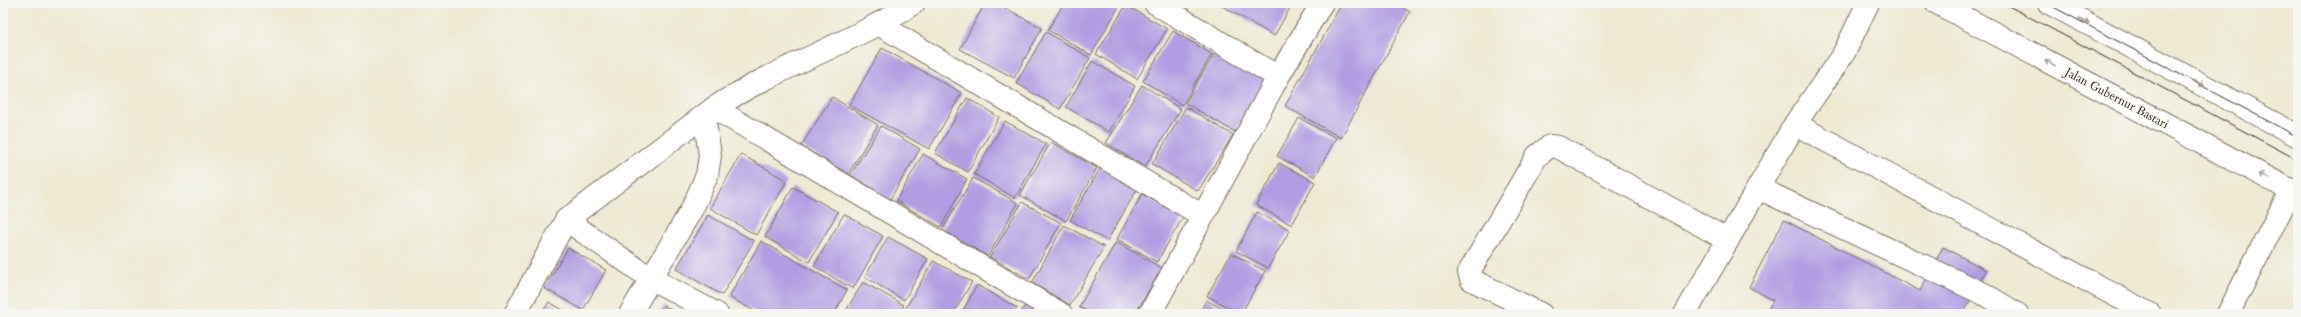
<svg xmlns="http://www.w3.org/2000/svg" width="2301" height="317" viewBox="0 0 2301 317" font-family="Cardo,serif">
	<rect width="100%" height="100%" fill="#f6f6f2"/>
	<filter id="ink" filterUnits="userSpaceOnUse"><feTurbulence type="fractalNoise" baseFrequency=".025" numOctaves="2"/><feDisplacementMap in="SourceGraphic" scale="8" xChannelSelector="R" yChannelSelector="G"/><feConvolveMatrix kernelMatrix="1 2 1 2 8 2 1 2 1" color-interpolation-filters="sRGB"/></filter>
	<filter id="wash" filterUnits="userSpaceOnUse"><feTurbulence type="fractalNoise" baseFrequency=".012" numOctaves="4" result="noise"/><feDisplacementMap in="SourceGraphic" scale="16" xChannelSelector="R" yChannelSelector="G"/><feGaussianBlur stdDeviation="0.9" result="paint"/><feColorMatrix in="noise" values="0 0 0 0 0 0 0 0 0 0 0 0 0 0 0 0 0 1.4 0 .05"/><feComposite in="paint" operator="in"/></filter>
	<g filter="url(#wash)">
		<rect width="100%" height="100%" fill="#ede9d2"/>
		<g id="blocks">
			<g fill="#b19ee2">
				<path d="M985,3H996L1042,28L1014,78L960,49Z"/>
				<path d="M1064,3H1121L1091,55L1048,30Z"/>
				<path d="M1217,3H1293L1274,36Z"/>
				<path d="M1342,3H1394L1410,12L1341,138L1285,106Z"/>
				<path d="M1126,5L1167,29L1137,79L1096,54Z"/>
				<path d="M1173,31L1212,54L1182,105L1143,81Z"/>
				<path d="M1046,32L1090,58L1060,109L1016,83Z"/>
				<path d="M1219,46L1269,74L1235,132L1185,103Z"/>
				<path d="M882,48L962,93L929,149L849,105Z"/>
				<path d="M1092,61L1135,86L1109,132L1066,107Z"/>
				<path d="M1142,85L1181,109L1145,167L1106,143Z"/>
				<path d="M832,97L878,125L848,174L801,146Z"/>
				<path d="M967,98L999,117L968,172L935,153Z"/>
				<path d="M1186,107L1233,135L1198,191L1152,164Z"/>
				<path d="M1299,118L1336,138L1315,177L1277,156Z"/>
				<path d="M1005,121L1046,144L1015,198L974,174Z"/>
				<path d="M881,126L920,149L890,199L850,175Z"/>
				<path d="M1051,142L1097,168L1066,221L1020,195Z"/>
				<path d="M741,154L787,181L756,235L710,208Z"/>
				<path d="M923,154L967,179L941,227L896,201Z"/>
				<path d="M1279,163L1315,182L1292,225L1256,205Z"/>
				<path d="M1101,167L1138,188L1107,241L1070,220Z"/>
				<path d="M973,178L1018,203L988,256L942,230Z"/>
				<path d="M793,187L838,212L809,262L765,237Z"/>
				<path d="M1142,194L1183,217L1157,262L1117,239Z"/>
				<path d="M1022,202L1061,223L1029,279L990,257Z"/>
				<path d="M1257,212L1290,230L1268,268L1236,251Z"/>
				<path d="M844,214L883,236L853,289L814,266Z"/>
				<path d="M708,215L754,241L722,295L676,269Z"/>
				<path d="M1784,220L1920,291L1943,247L1986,270L1963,314H1766L1773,300L1749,287Z"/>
				<path d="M1064,225L1104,247L1070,305L1032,283Z"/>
				<path d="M888,237L928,259L904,300L865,277Z"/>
				<path d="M761,241L847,290L834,314H760L729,297Z"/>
				<path d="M1116,242L1162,268L1135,314H1092L1079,307Z"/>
				<path d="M568,248L606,270L583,310L544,288Z"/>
				<path d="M1231,253L1265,271L1241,314L1207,296Z"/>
				<path d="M933,261L972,282L953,314H905L903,313Z"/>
				<path d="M863,282L904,305L899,314H844Z"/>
				<path d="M977,285L1017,308L1013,314H961Z"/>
				<path d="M1206,300L1232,314H1199Z"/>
				<path d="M549,302L570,314H541Z"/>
				<path d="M1027,302L1048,314H1020Z"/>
				<path d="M663,305L678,314H658Z"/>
			</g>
		</g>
	</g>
	<g filter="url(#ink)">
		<use href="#blocks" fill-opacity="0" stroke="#796d5d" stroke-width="1"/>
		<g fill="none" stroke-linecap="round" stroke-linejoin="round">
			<g stroke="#796d5d" stroke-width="24">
				<g id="minor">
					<path d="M1155,3L1278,77"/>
					<path d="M880,25L1203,216"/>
					<path d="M714,108L1061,314"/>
					<path d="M1795,124L2150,314"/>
					<path d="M1758,188L1984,294L2017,314"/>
					<path d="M566,220L650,278L717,314"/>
					<path d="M515,314L566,220L714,108C777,67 850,44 914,3"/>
					<path d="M630,314L692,209L707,175L710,155L704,116"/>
					<path d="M1150,314L1278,77L1322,3"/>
					<path d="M1541,314L1476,282L1471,279L1469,272L1537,156L1550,146L1558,147L1728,240"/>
					<path d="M1685,314L1795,124L1844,53L1868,3"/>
					<path d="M2228,314L2291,190"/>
				</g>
			</g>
			<g stroke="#796d5d" stroke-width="24">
				<g id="highway">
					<path d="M1937,3L2298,194"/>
					<path d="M2049,3L2298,136"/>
				</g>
			</g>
			<use href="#minor" stroke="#fff" stroke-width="22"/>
			<use href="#highway" stroke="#fff" stroke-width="22"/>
			<g stroke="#3b2a1e" stroke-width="1">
				<path d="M2003,3L2298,160"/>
				<path d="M2046,3L2298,137"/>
			</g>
		</g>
		<defs><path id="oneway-shaft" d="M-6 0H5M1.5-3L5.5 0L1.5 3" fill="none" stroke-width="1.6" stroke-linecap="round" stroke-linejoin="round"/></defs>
		<g stroke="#a79f9a">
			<use href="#oneway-shaft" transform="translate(2084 21) rotate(28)"/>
			<use href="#oneway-shaft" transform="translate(2050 63) rotate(-152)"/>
			<use href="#oneway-shaft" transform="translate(2199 83) rotate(28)"/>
			<use href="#oneway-shaft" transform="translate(2264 176) rotate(-152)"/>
		</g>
	</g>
	<g text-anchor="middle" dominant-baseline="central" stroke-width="3" stroke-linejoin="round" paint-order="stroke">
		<g font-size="12" fill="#3b2a1e" stroke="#f6f6f2">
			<text transform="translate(2117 98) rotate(28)">Jalan Gubernur Bastari</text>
		</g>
	</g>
	<rect width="2301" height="317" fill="none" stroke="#f6f6f2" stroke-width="16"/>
</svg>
